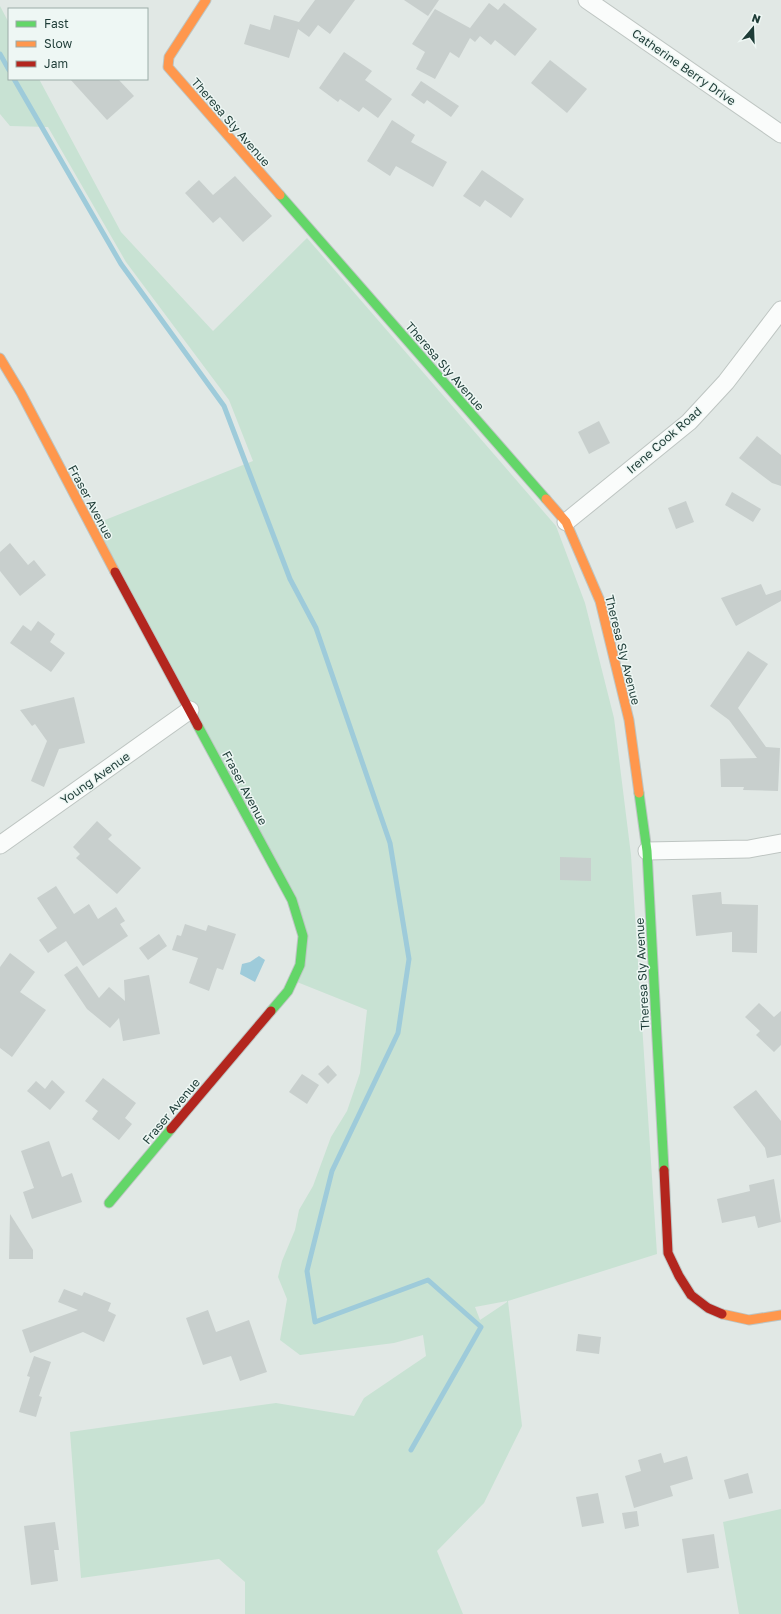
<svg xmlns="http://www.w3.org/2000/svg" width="781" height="1614" viewBox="0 0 781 1614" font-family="'Golos Text',sans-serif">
	<rect width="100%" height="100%" fill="#e1e8e5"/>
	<g fill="#c8e2d3" fill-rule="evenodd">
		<path d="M0,6L9,23V79H39L121,232L213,331L307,238L556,526L585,603L614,718L631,855L657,1254L508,1301L522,1426L484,1503L437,1551L463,1614H245V1582L219,1559L81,1578L70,1432L276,1403L354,1416L364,1398L426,1356L423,1335L394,1343L300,1355L280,1340L287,1299L278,1277L282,1261L295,1230L299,1210L313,1186L331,1137L347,1111L360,1073L367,1010L297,982L308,936L95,524L253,461L229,400L126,262L48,127L10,126L0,114ZM507,1301V1302L480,1320L475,1307Z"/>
		<path d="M781,1509V1614H739L723,1522Z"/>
	</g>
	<path fill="#9ecbda" d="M259,956L265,960L255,982L240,974L242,964L250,962Z"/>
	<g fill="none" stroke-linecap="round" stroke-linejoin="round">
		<g stroke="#9ecbda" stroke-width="5">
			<path d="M0,54L9,70"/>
			<path d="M14,79L121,264L224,406L290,579L316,628L390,843L409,959L398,1033L332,1171L307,1271L315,1322L428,1280L481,1327L411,1450"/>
		</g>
	</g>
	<g fill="#c8cfcd">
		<path d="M315,0H355L330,34L318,25L309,37L298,29L289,58L244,44L250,24L270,30L274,15L299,22Z"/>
		<path d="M404,0H439L428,16Z"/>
		<path d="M489,3L498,10L504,3L537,29L515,56L495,40L491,45L480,36L475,42L470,38L459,58L450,52L435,79L416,69L425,52L412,44L435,9L470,28Z"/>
		<path d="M344,52L372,71L365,80L392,99L378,118L363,107L359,112L340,99L338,102L319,88Z"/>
		<path d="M550,60L587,89L567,113L531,83Z"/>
		<path d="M70,79H118L134,96L107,120Z"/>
		<path d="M421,81L459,106L451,117L427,100L424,104L411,95Z"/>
		<path d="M392,120L415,135L411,142L447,162L433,187L396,166L390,176L367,161Z"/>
		<path d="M482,170L524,199L511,218L485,200L480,207L463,196Z"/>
		<path d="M235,176L272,216L243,242L220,217L213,223L185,193L199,180L213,195Z"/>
		<path d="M599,421L610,443L589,454L578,432Z"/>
		<path d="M757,436L781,455V486L772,483L739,458Z"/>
		<path d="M732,492L761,509L753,522L725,505Z"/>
		<path d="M686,501L694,522L676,529L668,508Z"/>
		<path d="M10,543L28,565L34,560L46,575L20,596L0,571V552Z"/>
		<path d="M761,584L766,595L781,590V601L736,626L721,598Z"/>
		<path d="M38,621L55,634L50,642L65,653L51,672L10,643L23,625L31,631Z"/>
		<path d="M748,651L768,664L738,708L766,747L780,748L778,791L743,790L744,787H721L720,759L757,758L729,720L710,706Z"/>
		<path d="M74,697L85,743L59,749L44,787L31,781L47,741L35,724L32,726L20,710Z"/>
		<path d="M97,821L112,835L108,839L141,868L117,894L76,858L80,854L73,847Z"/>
		<path d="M560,857L591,858V881L560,880Z"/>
		<path d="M56,886L74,914L89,904L98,919L116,907L125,921L120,924L128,936L83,966L66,941L48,953L39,940L57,928L37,898Z"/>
		<path d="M721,892L722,904L758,905L757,953L732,952V932L696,936L692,895Z"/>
		<path d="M185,924L206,931L208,925L236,934L223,970L217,968L209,991L189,983L198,958L172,950L177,935L181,936Z"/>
		<path d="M159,934L167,946L148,960L139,948Z"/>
		<path d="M10,953L35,972L20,992L46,1010L12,1057L0,1048V967Z"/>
		<path d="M77,966L99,998L109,987L125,1001L124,980L149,975L160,1034L123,1041L119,1018L110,1028L87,1009L64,975Z"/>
		<path d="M759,1003L774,1017L781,1011V1045L774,1052L756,1035L760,1031L745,1017Z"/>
		<path d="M328,1065L337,1075L328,1084L318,1074Z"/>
		<path d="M302,1074L319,1085L307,1104L289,1092Z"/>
		<path d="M103,1078L136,1103L125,1118L132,1124L119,1140L92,1119L98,1111L85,1101Z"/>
		<path d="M52,1080L65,1092L50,1110L27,1091L36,1081L45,1089Z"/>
		<path d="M756,1090L781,1121V1155L767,1158L765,1148L733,1107Z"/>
		<path d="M49,1141L62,1177L72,1173L82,1202L32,1219L23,1192L34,1188L21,1151Z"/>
		<path d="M774,1179L781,1222L758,1228L755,1216L722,1223L717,1199L750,1191L749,1185Z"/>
		<path d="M10,1214L33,1250V1259H9Z"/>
		<path d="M64,1289L82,1296L84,1292L111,1303L108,1311L116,1315L104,1342L83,1332L30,1353L22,1330L78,1310L58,1302Z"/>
		<path d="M208,1310L216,1332L249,1320L267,1372L240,1381L231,1356L203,1365L186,1318Z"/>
		<path d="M578,1334L601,1337L599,1354L576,1351Z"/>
		<path d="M34,1356L51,1362L39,1396L42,1397L36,1417L19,1412L30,1377L27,1376Z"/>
		<path d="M661,1453L664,1463L687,1456L693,1479L670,1486L673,1496L634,1508L625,1476L641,1471L638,1460Z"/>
		<path d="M748,1473L753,1493L729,1499L724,1480Z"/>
		<path d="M598,1493L604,1523L582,1527L576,1497Z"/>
		<path d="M637,1511L639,1526L625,1529L622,1513Z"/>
		<path d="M55,1522L59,1550H54L58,1581L31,1585L24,1526Z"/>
		<path d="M714,1534L719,1568L687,1573L682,1539Z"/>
	</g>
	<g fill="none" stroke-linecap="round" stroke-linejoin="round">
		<g stroke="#bec5c2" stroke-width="19">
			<g id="street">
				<path d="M587,0L781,134"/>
				<path d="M566,522L689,422L726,382L781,310"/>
				<path d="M0,845L190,710"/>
				<path d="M647,851L749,849L781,843"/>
			</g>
		</g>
		<g stroke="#bdc5c3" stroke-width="11">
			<g id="fast">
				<path d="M280,195L546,499"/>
				<path d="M198,726L292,900L303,936L300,965L288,991L271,1011"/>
				<path d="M639,793L647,851L664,1170"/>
				<path d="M109,1203L171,1129"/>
			</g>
		</g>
		<g stroke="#bdc5c3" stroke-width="11">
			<g id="slow">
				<path d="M206,0L169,57L168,67L280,195"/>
				<path d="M0,358L21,393L115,572"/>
				<path d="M546,499L566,522L600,601L629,720L639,793"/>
				<path d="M722,1314L749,1320L781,1315"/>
			</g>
		</g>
		<g stroke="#bdc5c3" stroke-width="11">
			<g id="jam">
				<path d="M115,572L198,726"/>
				<path d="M171,1129L271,1011"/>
				<path d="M664,1170L668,1253L679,1276L691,1295L708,1308L722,1314"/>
			</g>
		</g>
		<use href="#street" stroke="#fafcfb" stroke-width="17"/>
		<use href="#fast" stroke="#63d668" stroke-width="9"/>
		<use href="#slow" stroke="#ff974d" stroke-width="9"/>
		<use href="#jam" stroke="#b3261e" stroke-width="9"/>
	</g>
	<g text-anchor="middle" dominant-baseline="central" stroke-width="3" stroke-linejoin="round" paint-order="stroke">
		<g font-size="12" fill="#1e3c37" stroke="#eef7f4">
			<text transform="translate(684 67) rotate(35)">Catherine Berry Drive</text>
			<text transform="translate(231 122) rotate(49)">Theresa Sly Avenue</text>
			<text transform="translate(445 366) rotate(49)">Theresa Sly Avenue</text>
			<text transform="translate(664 440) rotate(-41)">Irene Cook Road</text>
			<text transform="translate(91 502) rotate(62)">Fraser Avenue</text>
			<text transform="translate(623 650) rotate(76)">Theresa Sly Avenue</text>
			<text transform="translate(95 778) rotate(-35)">Young Avenue</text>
			<text transform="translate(245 788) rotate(62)">Fraser Avenue</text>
			<text transform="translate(642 974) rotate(-93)">Theresa Sly Avenue</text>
			<text transform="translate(171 1111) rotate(-50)">Fraser Avenue</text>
		</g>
	</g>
	<rect x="8" y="8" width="140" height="72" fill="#eef7f4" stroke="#9baca8"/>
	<rect x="16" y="21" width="20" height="6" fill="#63d668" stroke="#9baca8"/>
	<text x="44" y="28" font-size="12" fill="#1e3c37">Fast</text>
	<rect x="16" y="41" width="20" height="6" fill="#ff974d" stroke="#9baca8"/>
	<text x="44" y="48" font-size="12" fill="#1e3c37">Slow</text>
	<rect x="16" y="61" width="20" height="6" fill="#b3261e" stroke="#9baca8"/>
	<text x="44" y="68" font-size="12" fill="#1e3c37">Jam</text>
	<g transform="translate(753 28) rotate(19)" stroke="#eef7f4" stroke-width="3" paint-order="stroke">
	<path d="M0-3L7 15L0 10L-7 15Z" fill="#1e3c37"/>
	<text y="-6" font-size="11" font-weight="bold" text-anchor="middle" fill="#1e3c37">N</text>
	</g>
</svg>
